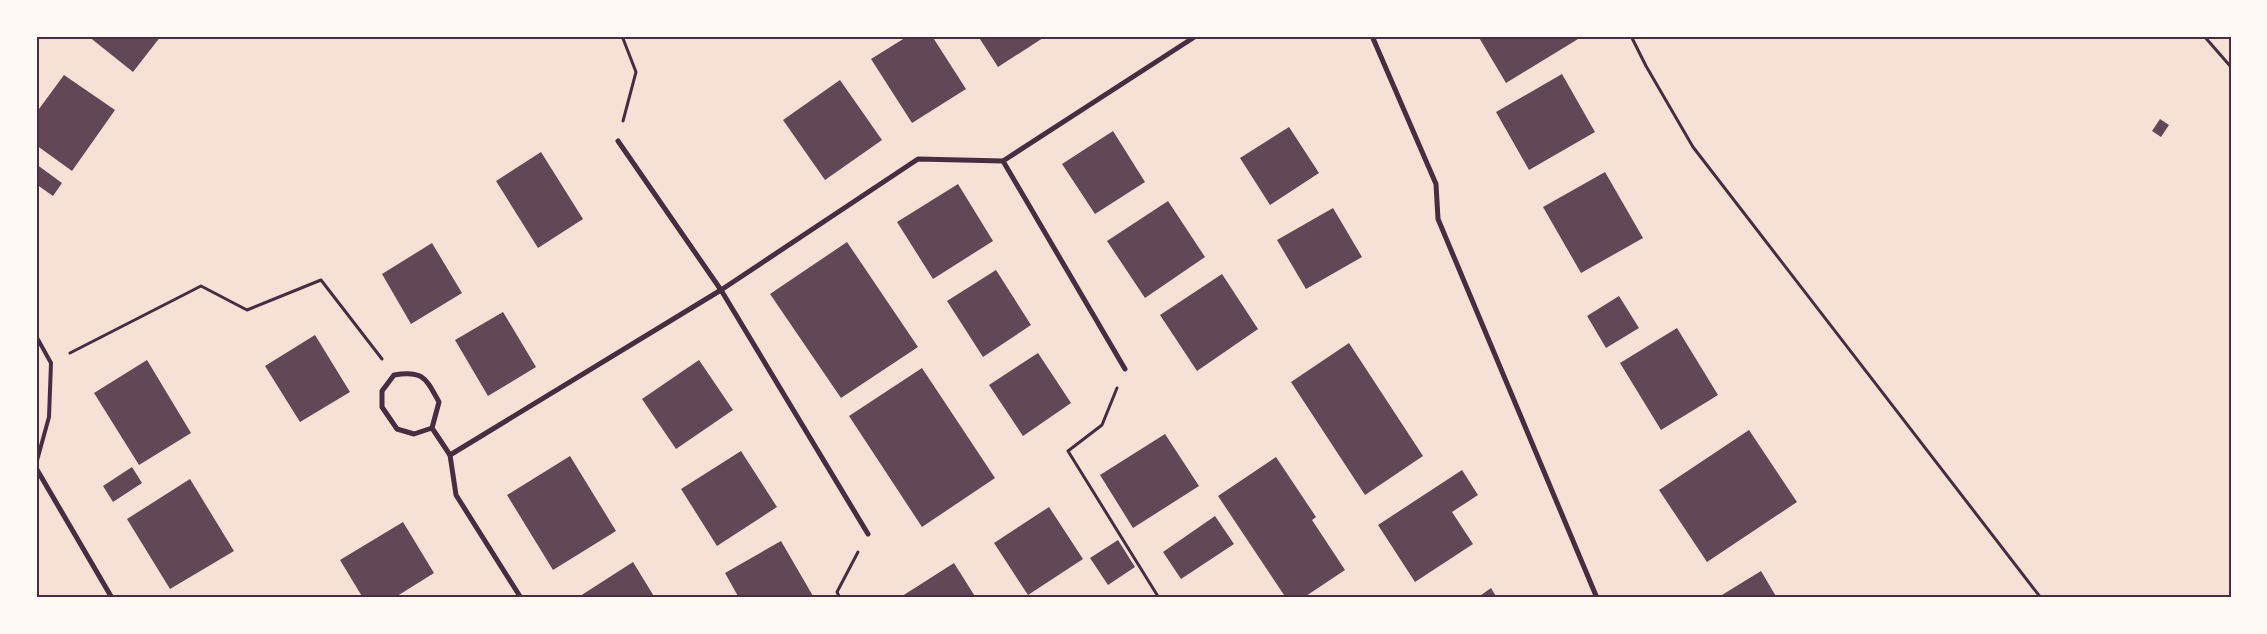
<svg xmlns="http://www.w3.org/2000/svg" width="2267" height="634" viewBox="0 0 2267 634" font-family="Manrope,sans-serif">
	<rect width="100%" height="100%" fill="#f7e1d7"/>
	<g fill="#644757">
		<path d="M88,36H161L133,72Z"/>
		<path d="M908,36H932L966,89L912,123L871,59Z"/>
		<path d="M978,36H1046L998,67Z"/>
		<path d="M1478,36H1583L1506,83Z"/>
		<path d="M1562,74L1595,132L1529,170L1496,112Z"/>
		<path d="M64,75L115,110L72,171L36,145V113Z"/>
		<path d="M840,80L882,140L825,180L783,120Z"/>
		<path d="M2160,119L2169,125L2161,137L2152,131Z"/>
		<path d="M1289,127L1319,173L1270,205L1240,158Z"/>
		<path d="M1113,131L1145,182L1095,214L1062,164Z"/>
		<path d="M541,152L583,219L538,248L496,181Z"/>
		<path d="M36,164L62,183L53,196L36,184Z"/>
		<path d="M1605,172L1643,238L1581,273L1543,207Z"/>
		<path d="M958,184L993,241L933,279L897,222Z"/>
		<path d="M1168,201L1205,257L1145,298L1107,241Z"/>
		<path d="M1333,208L1362,257L1306,289L1277,240Z"/>
		<path d="M847,242L918,347L841,398L770,294Z"/>
		<path d="M432,243L462,293L411,324L382,274Z"/>
		<path d="M996,270L1031,325L983,357L947,301Z"/>
		<path d="M1222,274L1258,329L1197,371L1160,315Z"/>
		<path d="M1619,296L1639,328L1606,348L1587,316Z"/>
		<path d="M503,312L536,367L488,396L455,340Z"/>
		<path d="M1677,328L1718,395L1661,430L1620,363Z"/>
		<path d="M315,335L350,392L300,422L265,366Z"/>
		<path d="M1349,343L1423,456L1365,495L1291,382Z"/>
		<path d="M1038,353L1071,403L1023,436L989,385Z"/>
		<path d="M147,360L191,433L139,465L94,393Z"/>
		<path d="M699,360L733,410L676,449L642,399Z"/>
		<path d="M922,368L995,478L922,527L849,416Z"/>
		<path d="M1749,430L1797,502L1707,562L1659,490Z"/>
		<path d="M1165,434L1199,486L1133,528L1100,475Z"/>
		<path d="M741,451L777,507L717,546L681,489Z"/>
		<path d="M570,456L616,531L553,570L507,495Z"/>
		<path d="M1276,457L1316,517L1312,520L1345,570L1303,598H1286L1218,496Z"/>
		<path d="M132,467L142,483L113,502L103,486Z"/>
		<path d="M1462,470L1478,495L1452,512L1473,544L1415,582L1378,525Z"/>
		<path d="M190,479L234,551L170,589L127,519Z"/>
		<path d="M1049,507L1083,559L1028,595L994,543Z"/>
		<path d="M1215,516L1234,544L1181,579L1163,552Z"/>
		<path d="M403,522L434,573L394,598H363L340,560Z"/>
		<path d="M1118,540L1135,567L1108,585L1090,558Z"/>
		<path d="M781,541L813,596L810,598H739L725,573Z"/>
		<path d="M633,562L655,598H577Z"/>
		<path d="M954,563L976,598H899Z"/>
		<path d="M1761,571L1777,598H1717Z"/>
		<path d="M1491,588L1497,598H1477Z"/>
	</g>
	<g fill="none" stroke-linecap="round" stroke-linejoin="round">
		<g stroke="#4a2c40" stroke-width="3">
			<path d="M622,36L636,72L623,121"/>
			<path d="M1631,36L1646,66L1693,147L2041,598"/>
			<path d="M2204,36L2231,67"/>
			<path d="M70,353L201,286L247,310L321,280L382,359"/>
			<path d="M1117,388L1102,425L1068,451L1159,598"/>
			<path d="M840,598L837,592L858,552"/>
		</g>
		<path stroke="#4a2c40" stroke-width="4" d="M36,336L51,363L49,417L36,464"/>
		<g stroke="#4a2c40" stroke-width="5">
			<path d="M1372,36L1436,184L1438,219L1597,598"/>
			<path d="M618,141L721,290L868,534"/>
			<path d="M1003,161L1125,369"/>
			<path d="M432,428L414,434L397,429L382,407V391L394,375C424,370 426,379 439,402L432,428L450,455"/>
			<path d="M36,468L112,598"/>
			<path d="M521,598L456,495L450,455L721,290L918,159L1003,161L1196,36"/>
		</g>
	</g>
	<rect width="2267" height="634" fill="none" stroke="#fffaf5" stroke-width="75"/>
	<rect x="38" y="38" width="2192" height="558" fill="none" stroke="#4a2c40" stroke-width="2"/>
</svg>
